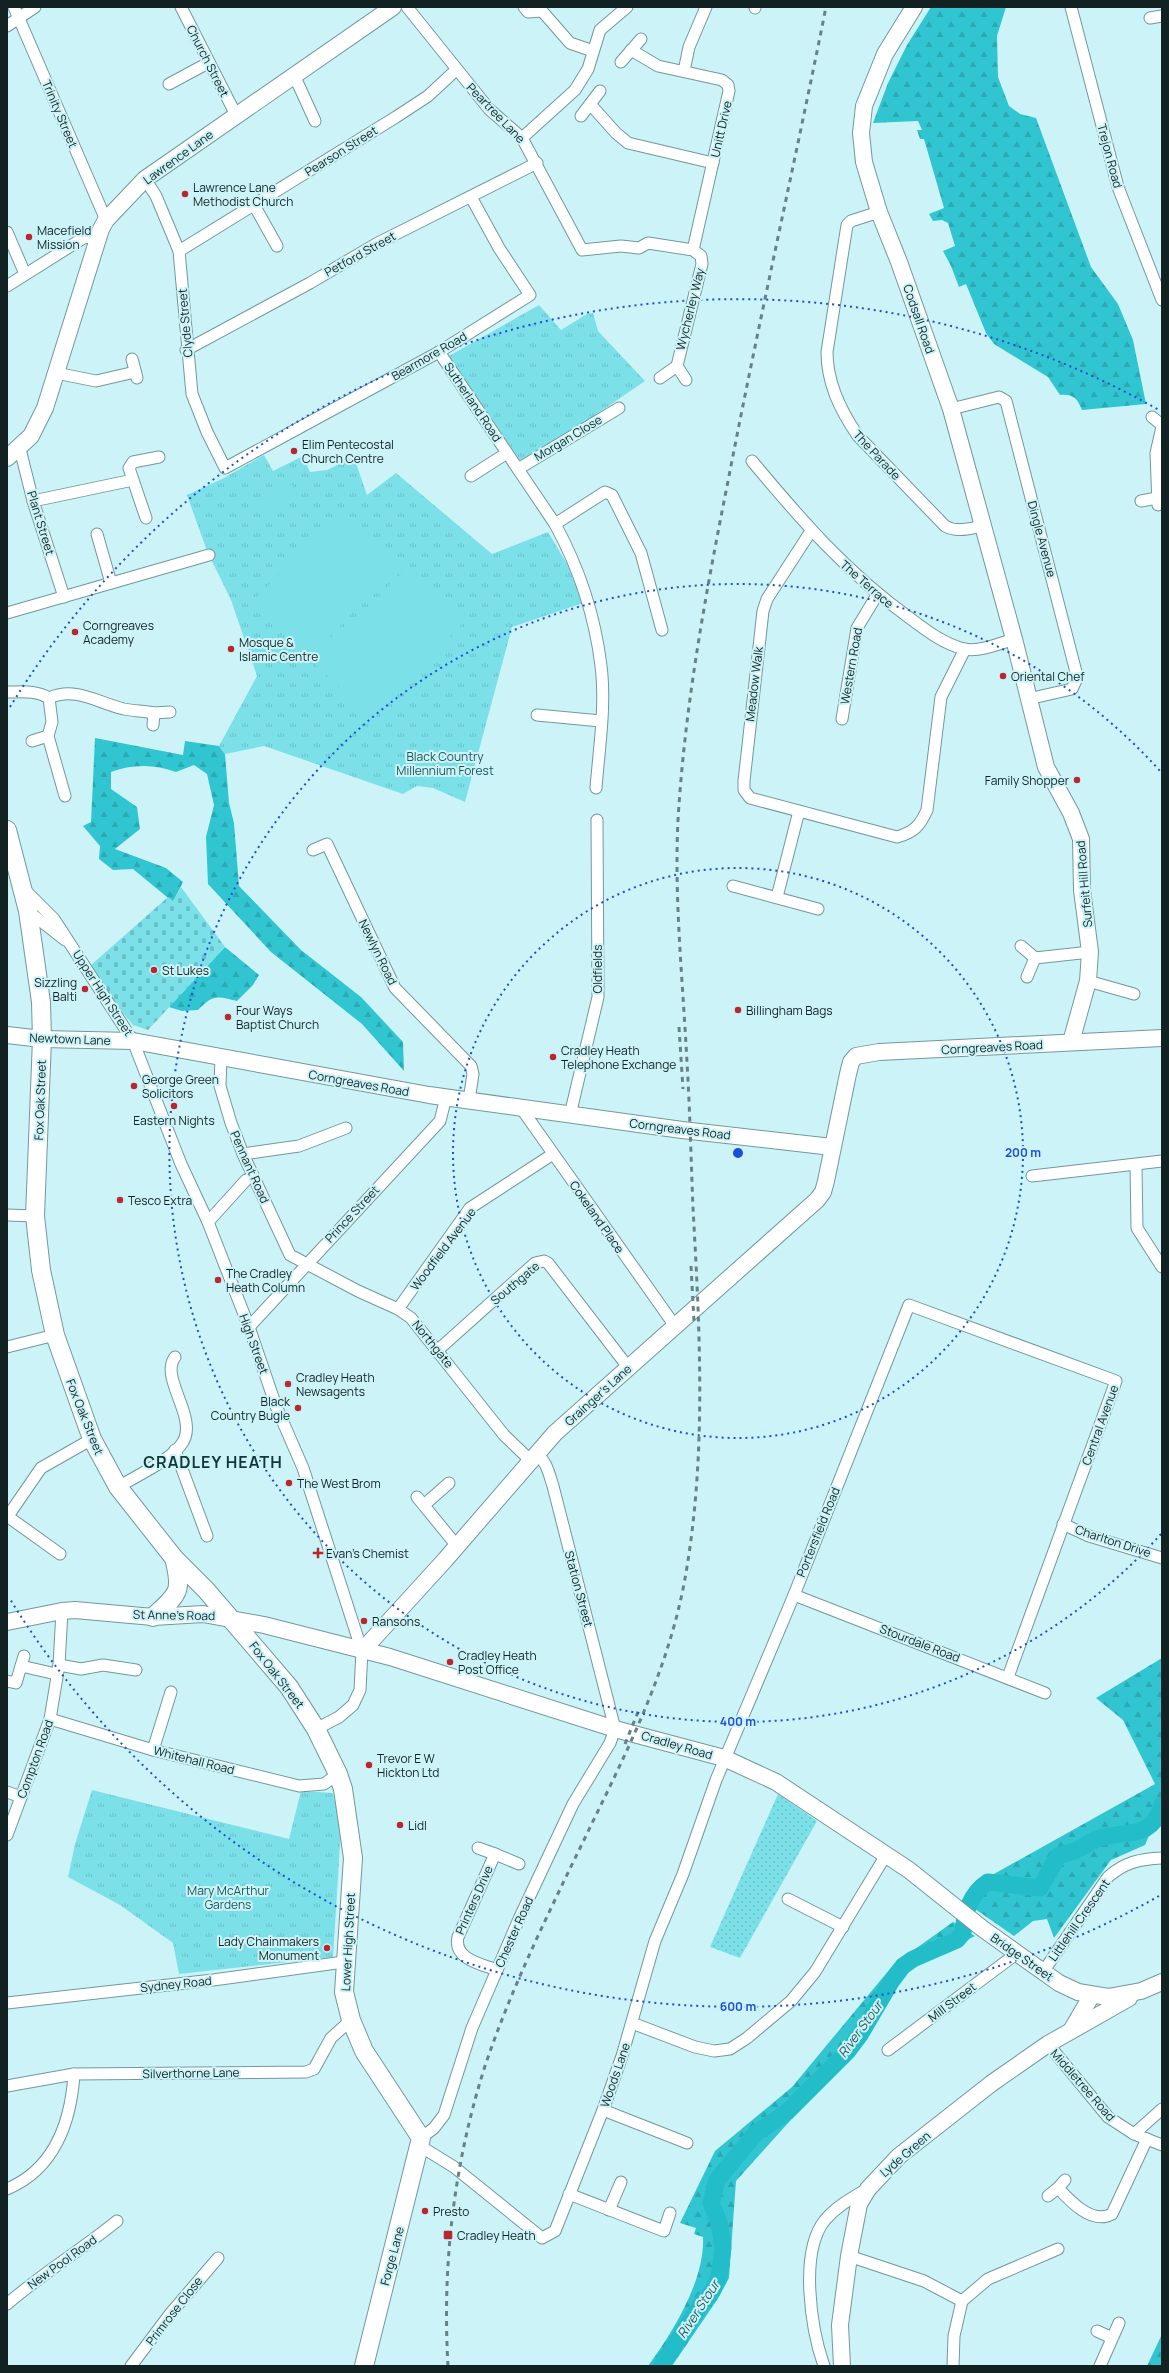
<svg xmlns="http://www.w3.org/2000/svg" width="1169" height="2373" viewBox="0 0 1169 2373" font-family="Manrope,sans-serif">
	<defs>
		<pattern id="grass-dots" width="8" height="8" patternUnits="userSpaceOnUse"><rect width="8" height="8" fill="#7ce0e9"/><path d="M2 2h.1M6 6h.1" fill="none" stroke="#6ac0c8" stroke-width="1.8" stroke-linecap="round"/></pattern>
		<pattern id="forest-firs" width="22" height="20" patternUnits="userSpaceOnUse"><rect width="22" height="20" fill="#30c5d0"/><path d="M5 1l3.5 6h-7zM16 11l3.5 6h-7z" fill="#2aa9b2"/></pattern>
		<pattern id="cemetery-stones" width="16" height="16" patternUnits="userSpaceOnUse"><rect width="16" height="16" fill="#7ce0e9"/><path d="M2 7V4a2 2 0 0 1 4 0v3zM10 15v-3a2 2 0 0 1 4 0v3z" fill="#6ac0c8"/></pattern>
		<pattern id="park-tufts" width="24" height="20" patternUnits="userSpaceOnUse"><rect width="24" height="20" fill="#7ce0e9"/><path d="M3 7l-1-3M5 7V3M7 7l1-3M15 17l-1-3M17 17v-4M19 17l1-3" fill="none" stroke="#6ac0c8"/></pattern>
	</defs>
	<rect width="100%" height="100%" fill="#ccf4f8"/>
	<path fill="url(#grass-dots)" d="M778,1794L817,1821L740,1958L710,1947Z"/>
	<g fill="url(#forest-firs)">
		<path d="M931,7H1006L997,36L998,77L1009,106L1020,114L1036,118L1091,267L1118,304L1133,340L1146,404L1082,410C1077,398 1073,394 1060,395L1048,377L994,344L986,333L966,284L959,287L951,266L943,251L955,246L948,223L942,220L933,221L929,214L944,208L924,139H920L917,130H922L918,121L873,123L888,83L907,45Z"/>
		<path d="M95,738L183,755L185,741L219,746L225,754L229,803L234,823L239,886L301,950L361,997L403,1042L404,1071L362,1024L271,952L208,884L206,837L214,805L207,774L194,765L176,772C155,764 131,764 111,772V789L137,807L140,829L115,849L166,868L183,882L173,902L133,869L113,870L99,859L100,846L83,826L91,822Z"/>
		<path d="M225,947L259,975L253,985L237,1001C217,996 213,994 198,1010L182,1011L169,1007Z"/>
		<path d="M1162,1658V1805L1145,1845L1111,1860L1054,1938L1047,1919L1033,1921L1014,1936L962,1900L976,1884L1155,1784L1123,1720L1096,1698Z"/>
		<path d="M953,1922L975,1936L904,1972L873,2025L851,2053L736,2181L729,2278L717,2300L672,2366H648C673,2332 705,2280 703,2237L694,2234L696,2228L680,2223L715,2151L792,2087L894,1964Z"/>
		<path d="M1162,2334V2366H1147Z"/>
	</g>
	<path fill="url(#cemetery-stones)" d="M181,887L225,947L148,1030L133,1025L118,1007L91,965L168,897L173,901Z"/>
	<g fill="url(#park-tufts)">
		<path d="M539,305L561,330L587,314L593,313L598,331L645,381L527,462H521L449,356Z"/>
		<path d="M264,455L273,471L303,456L310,472L327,470L354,457L367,495L396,473L492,554L548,532L567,564L583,603L512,627L465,802L433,788L417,786L403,794L264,746L225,754L219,746L257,676L231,600L207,551L187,495L222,479Z"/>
		<path d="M92,1790L289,1839L301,1791L333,1793L341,1829L333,1957L179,1974L173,1943L120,1905L68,1877L75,1844Z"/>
	</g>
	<g fill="#7ce0e9">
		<path d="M292,484L298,501L266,511L261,496Z"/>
		<path d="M341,509L399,563L310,658L250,605Z"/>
		<path d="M405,569L463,623L374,718L315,665Z"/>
	</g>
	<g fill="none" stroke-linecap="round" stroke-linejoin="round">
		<path stroke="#22bdc9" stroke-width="17" d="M661,2366L704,2300L710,2295L719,2278L723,2248L719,2222L711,2203L717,2180L756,2133L787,2112L848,2051L860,2035L891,1982L903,1966L913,1959L957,1940L963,1933C964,1913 971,1893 988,1882L1040,1888L1058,1856C1064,1853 1069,1853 1075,1851C1084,1847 1091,1840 1100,1838C1127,1830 1152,1840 1162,1805"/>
		<g stroke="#72989b" stroke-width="13">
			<g id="street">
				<path d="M14,7L106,220"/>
				<path d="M181,7L236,115"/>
				<path d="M407,7L489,109L522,138L582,250L621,246L639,248L648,243L693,250L701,256L702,264L677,366"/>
				<path d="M524,7L528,12L542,11"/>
				<path d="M1071,7L1118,187L1162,300"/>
				<path d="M755,8V7"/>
				<path d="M542,11L570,43L593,51"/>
				<path d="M1150,18L1162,16"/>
				<path d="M7,26L35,7"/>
				<path d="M631,50L658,66L722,80L728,85L729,91L693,250"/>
				<path d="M621,62L641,39"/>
				<path d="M684,71L689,47L706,7"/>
				<path d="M294,75L315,121"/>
				<path d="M169,84L208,63"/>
				<path d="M590,104L616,133L628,143L713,163"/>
				<path d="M581,116L600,91"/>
				<path d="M522,138L575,90L588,69L600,30L627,7"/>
				<path d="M145,179L156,196L179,251L192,394L207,432L225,468L439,352L530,295L499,248L471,197"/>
				<path d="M254,205L277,246"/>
				<path d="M879,212L851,221L847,225L827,352C827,383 840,410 858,436L945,526C957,533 971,528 984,526"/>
				<path d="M7,232L25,274"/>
				<path d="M179,251L396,117L428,96L456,70"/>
				<path d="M7,286L85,237L98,239"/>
				<path d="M186,350L310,283L376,244L537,163"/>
				<path d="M439,352L555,524C579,568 595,616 601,666C606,705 599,749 596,788"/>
				<path d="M132,359L137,378"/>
				<path d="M56,373L96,381L135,372"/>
				<path d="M660,378L677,366L686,380"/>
				<path d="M951,409L999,397L1006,401L1076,672L1077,678L1072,689L1028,699"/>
				<path d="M1152,417L1162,425"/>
				<path d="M20,449L33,501L64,597"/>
				<path d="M752,461C802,521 847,573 911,619C927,631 944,644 964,649C980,652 998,644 1014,639"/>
				<path d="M518,469L619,408"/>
				<path d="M471,476L507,453"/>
				<path d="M33,501L133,480"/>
				<path d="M1141,501L1157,498"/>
				<path d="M1158,505L1156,453L1162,427"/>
				<path d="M146,518L129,468L133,462L159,457"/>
				<path d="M555,524L605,492L612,495L641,553L662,630"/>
				<path d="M811,531L767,599L763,611L744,781V790L750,798L897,837C914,832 920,826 927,810L941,697L965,649"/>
				<path d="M97,534L111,583"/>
				<path d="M7,613L209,555"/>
				<path d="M7,692C22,692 36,690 49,698C76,686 98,703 124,709C134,711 144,711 154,713"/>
				<path d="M49,698L52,722L48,736L65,796"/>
				<path d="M537,715L601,721"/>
				<path d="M842,719L857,628L877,595"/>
				<path d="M153,725L154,713L170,712"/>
				<path d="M32,741L48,736"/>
				<path d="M313,850L327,844L395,988L471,1066L473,1074L469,1100"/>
				<path d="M733,886L818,909"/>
				<path d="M26,891L54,919L133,1041L181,1164L208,1222L249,1327L276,1406L303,1468L362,1651L360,1690L353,1705L339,1717L316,1729"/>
				<path d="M777,897L799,811"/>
				<path d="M28,911L65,940"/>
				<path d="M1021,946L1035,958L1027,977"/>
				<path d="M1035,958L1090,952"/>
				<path d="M1088,981L1134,994"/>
				<path d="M221,1057L220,1086L231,1123L243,1154L290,1255L358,1291L398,1309L411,1318L504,1435L531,1461"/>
				<path d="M521,1108L675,1326"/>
				<path d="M570,1115L598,997L597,820"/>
				<path d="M243,1154L299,1146L346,1128"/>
				<path d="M1136,1166L1137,1228L1162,1267"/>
				<path d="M1032,1176L1162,1161"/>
				<path d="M7,1215L35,1216"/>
				<path d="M208,1222L246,1180"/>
				<path d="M398,1309L470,1208L553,1154"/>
				<path d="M249,1327L440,1121L446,1097"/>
				<path d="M7,1347L55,1335"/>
				<path d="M438,1350L535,1263L544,1261L548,1263L628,1367"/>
				<path d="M175,1450L207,1536"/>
				<path d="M118,1487C136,1476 173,1459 183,1442C198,1417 159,1377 175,1357"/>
				<path d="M417,1497L457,1546"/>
				<path d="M424,1505L449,1483"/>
				<path d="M7,1516L60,1554"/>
				<path d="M8,1516L41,1468L92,1439"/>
				<path d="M1063,1524L1089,1536L1162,1558"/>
				<path d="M794,1595L1045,1693"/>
				<path d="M59,1665L81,1669L103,1665L136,1670"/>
				<path d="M21,1666L24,1656"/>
				<path d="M7,1681L16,1683L21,1666L56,1674"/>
				<path d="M50,1719L153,1750L299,1786L324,1784L338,1774"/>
				<path d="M153,1750L171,1692"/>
				<path d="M7,1792L21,1797"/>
				<path d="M7,1835L50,1719L59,1665L62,1611"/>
				<path d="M478,1848L495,1854"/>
				<path d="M788,1899L843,1927"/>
				<path d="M497,1970C481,1964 453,1959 458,1937L495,1854L519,1864"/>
				<path d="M1043,1972L1108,1877C1125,1862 1140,1859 1162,1858"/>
				<path d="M7,2003L213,1980L344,1962"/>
				<path d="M632,2023L695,2047L714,2051L730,2049L747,2038L791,2001L815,1972L886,1855"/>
				<path d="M1048,2044L1108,2117L1134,2134L1162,2145"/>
				<path d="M888,2050L1016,1954"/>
				<path d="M7,2086L74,2074L306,2072L314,2069L331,2038L351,2020"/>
				<path d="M603,2110L687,2143"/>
				<path d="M1134,2134L1162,2109"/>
				<path d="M421,2138L434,2128L444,2115L472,2028L519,1919L573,1804L610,1743L615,1729L553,1486C549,1474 547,1462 537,1454"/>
				<path d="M420,2146L454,2167L542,2238L555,2231L603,2110L622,2056L655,1941L683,1874L716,1780L794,1595L909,1305L1116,1381L1008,1677"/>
				<path d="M1058,2188L1065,2180"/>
				<path d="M7,2189C55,2169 71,2121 74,2074"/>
				<path d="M569,2194L664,2231L670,2213"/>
				<path d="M1048,2196L1058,2188C1070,2201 1092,2225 1112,2214L1147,2139"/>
				<path d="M609,2210L621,2182"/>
				<path d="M849,2256L924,2281L962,2301L988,2279L1058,2249"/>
				<path d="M7,2304C42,2274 81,2250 117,2221"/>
				<path d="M1097,2331L1112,2338"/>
				<path d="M131,2366L170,2314L218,2258"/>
				<path d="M824,2366C811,2329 799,2252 825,2220C837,2206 852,2198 867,2189"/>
				<path d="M953,2366L954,2336L962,2301"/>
				<path d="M1100,2366L1119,2323"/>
			</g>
		</g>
		<g stroke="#72989b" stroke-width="18">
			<g id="secondary">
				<path d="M914,7L885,54L864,106L861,133L864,162L879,212L899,262L951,409L1014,639L1046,767L1071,813L1081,839L1082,890L1090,952L1088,981L1071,1042"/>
				<path d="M7,458L31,436L45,408L101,229L106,220L145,179L393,7"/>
				<path d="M7,1035L42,1039L133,1041L429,1095L682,1130L832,1147"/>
				<path d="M7,1622L62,1611L75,1610L153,1617L203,1614L264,1625L390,1657L615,1729L724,1758L776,1782L909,1870L983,1929L1059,1983L1078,1992L1108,1997L1141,1991L1162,1982"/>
				<path d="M362,1651L445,1560L555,1433L817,1200L823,1192L826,1181L848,1074L851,1062L856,1056L879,1052L1162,1038"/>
				<path d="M1072,2029L1092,1995"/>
				<path d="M842,2366L840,2325L849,2256L859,2204L868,2189L899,2156L992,2083L1048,2044L1129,1998"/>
			</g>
		</g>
		<g stroke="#72989b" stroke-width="20">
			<g id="primary">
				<path d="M7,830L28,911L41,1002L42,1039L35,1216L41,1270L55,1335L92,1439L118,1487L174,1558L206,1590L289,1687L316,1729L338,1774L343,1789L353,1858L344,1992L351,2020L364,2051L421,2138L364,2366"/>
				<path d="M153,1617C178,1594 183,1593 174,1558"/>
			</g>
		</g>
		<use href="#street" stroke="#fff" stroke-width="11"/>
		<use href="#secondary" stroke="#fff" stroke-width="16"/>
		<use href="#primary" stroke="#fff" stroke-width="18"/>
		<g stroke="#678284" stroke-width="3" stroke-dasharray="5 5" stroke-linecap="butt">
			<path d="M679,1027L683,1089"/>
			<path d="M691,1266L694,1322"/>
			<path d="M625,1744L640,1707"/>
			<path d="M448,2366C442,2264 454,2163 485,2066C511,1989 547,1916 582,1844C623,1759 666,1677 684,1584C707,1460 700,1334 693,1208C691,1160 690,1111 687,1063C683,982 674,900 678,820C685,702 707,587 730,471C760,316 795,162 826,7"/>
		</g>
	</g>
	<g fill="none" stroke="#1d4ed8" stroke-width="2" stroke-dasharray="2 4">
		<circle cx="738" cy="1153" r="285"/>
		<path d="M1161 1534A569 569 0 1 1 1161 772"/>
		<path d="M1159 1896A854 854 0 0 1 10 1599M10 707A854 854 0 0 1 1159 410"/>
	</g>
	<g fill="#b82731" stroke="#ccf4f8" stroke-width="1.5">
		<circle cx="185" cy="194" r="4"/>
		<circle cx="29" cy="237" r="4"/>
		<circle cx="294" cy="451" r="4"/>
		<circle cx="75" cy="632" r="4"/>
		<circle cx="231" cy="649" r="4"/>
		<circle cx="1003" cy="676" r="4"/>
		<circle cx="1077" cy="780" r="4"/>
		<circle cx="154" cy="970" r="4"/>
		<circle cx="85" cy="989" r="4"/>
		<circle cx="738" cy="1010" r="4"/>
		<circle cx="228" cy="1017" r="4"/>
		<circle cx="553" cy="1057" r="4"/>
		<circle cx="134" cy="1086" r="4"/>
		<circle cx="174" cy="1106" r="4"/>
		<circle cx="120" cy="1200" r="4"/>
		<circle cx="218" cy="1280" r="4"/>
		<circle cx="288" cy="1384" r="4"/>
		<circle cx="298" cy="1408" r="4"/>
		<circle cx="289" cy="1483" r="4"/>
		<path d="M316 1547h4v4h4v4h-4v4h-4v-4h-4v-4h4z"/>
		<circle cx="364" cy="1621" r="4"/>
		<circle cx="450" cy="1662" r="4"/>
		<circle cx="369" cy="1765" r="4"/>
		<circle cx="400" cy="1825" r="4"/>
		<circle cx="327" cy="1948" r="4"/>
		<circle cx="425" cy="2211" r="4"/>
		<rect x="443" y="2230" width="10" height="10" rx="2"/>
	</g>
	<g text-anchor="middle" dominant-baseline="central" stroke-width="4" stroke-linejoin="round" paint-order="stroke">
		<g font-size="12" fill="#122223" stroke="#ccf4f8">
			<text transform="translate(208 61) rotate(63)">Church Street</text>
			<text transform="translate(496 113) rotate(46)">Peartree Lane</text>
			<text transform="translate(60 114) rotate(67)">Trinity Street</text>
			<text transform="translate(721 129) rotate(-77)">Unitt Drive</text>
			<text transform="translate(341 151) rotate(-32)">Pearson Street</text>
			<text transform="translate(1110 156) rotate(75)">Trejon Road</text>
			<text transform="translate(178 157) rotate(-36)">Lawrence Lane</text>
			<text transform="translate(360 254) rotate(-29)">Petford Street</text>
			<text transform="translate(690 309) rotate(-76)">Wycherley Way</text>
			<text transform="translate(919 319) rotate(71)">Codsall Road</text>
			<text transform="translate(185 323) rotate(-95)">Clyde Street</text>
			<text transform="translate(429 356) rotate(-30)">Bearmore Road</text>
			<text transform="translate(473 402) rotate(56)">Sutherland Road</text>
			<text transform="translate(568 438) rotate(-31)">Morgan Close</text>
			<text transform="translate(877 455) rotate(47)">The Parade</text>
			<text transform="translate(41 523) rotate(73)">Plant Street</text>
			<text transform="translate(1042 539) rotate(75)">Dingle Avenue</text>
			<text transform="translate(867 584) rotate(41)">The Terrace</text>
			<text transform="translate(851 666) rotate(-80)">Western Road</text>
			<text transform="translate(754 684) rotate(-83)">Meadow Walk</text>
			<text transform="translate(1084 884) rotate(-95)">Surfeit Hill Road</text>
			<text transform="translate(378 952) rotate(64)">Newlyn Road</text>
			<text transform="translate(597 969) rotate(-90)">Oldfields</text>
			<text transform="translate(103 993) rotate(57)">Upper High Street</text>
			<text transform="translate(70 1039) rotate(2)">Newtown Lane</text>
			<text transform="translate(992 1047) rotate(-3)">Corngreaves Road</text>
			<text transform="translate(359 1083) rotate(10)">Corngreaves Road</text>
			<text transform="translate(40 1100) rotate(-88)">Fox Oak Street</text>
			<text transform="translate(680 1129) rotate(7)">Corngreaves Road</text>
			<text transform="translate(250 1167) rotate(66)">Pennant Road</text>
			<text transform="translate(352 1214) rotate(-47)">Prince Street</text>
			<text transform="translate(597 1217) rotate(55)">Cokeland Place</text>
			<text transform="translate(443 1249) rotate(-53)">Woodfield Avenue</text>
			<text transform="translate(515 1283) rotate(-40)">Southgate</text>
			<text transform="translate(254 1344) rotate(70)">High Street</text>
			<text transform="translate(433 1344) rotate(51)">Northgate</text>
			<text transform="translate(598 1395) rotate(-42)">Grainger's Lane</text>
			<text transform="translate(85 1417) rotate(68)">Fox Oak Street</text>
			<text transform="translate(1100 1425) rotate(-70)">Central Avenue</text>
			<text transform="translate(818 1532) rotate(-68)">Portersfield Road</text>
			<text transform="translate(1113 1541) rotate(18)">Charlton Drive</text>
			<text transform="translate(579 1589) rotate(75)">Station Street</text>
			<text transform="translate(174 1615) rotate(1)">St Anne's Road</text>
			<text transform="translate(920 1643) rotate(21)">Stourdale Road</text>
			<text transform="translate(277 1675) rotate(52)">Fox Oak Street</text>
			<text transform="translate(677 1745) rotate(16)">Cradley Road</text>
			<text transform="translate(35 1759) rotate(-70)">Compton Road</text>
			<text transform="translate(194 1760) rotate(14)">Whitehall Road</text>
			<text transform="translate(474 1900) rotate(-66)">Printers Drive</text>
			<text transform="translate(1079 1920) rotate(-55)">Littlehill Crescent</text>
			<text transform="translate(514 1932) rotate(-66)">Chester Road</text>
			<text transform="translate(348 1942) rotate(-87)">Lower High Street</text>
			<text transform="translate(1022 1957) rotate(35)">Bridge Street</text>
			<text transform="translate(176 1984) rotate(-6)">Sydney Road</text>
			<text transform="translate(952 2002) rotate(-37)">Mill Street</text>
			<text transform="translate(191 2073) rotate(-1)">Silverthorne Lane</text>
			<text transform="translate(615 2075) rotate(-71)">Woods Lane</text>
			<text transform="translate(1083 2085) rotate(49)">Middletree Road</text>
			<text transform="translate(905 2154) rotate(-41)">Lyde Green</text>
			<text transform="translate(392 2256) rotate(-75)">Forge Lane</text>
			<text transform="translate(62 2262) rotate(-36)">New Pool Road</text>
			<text transform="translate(174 2311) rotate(-52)">Primrose Close</text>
		</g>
		<g font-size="12" fill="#122223" stroke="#ccf4f8" text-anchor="start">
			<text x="193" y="187">Lawrence Lane<tspan x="193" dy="14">Methodist Church</tspan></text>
			<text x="37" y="230">Macefield<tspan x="37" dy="14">Mission</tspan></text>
			<text x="302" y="444">Elim Pentecostal<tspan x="302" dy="14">Church Centre</tspan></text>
			<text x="83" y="625">Corngreaves<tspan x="83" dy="14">Academy</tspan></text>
			<text x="239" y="642">Mosque &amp;<tspan x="239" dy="14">Islamic Centre</tspan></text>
			<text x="1011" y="676">Oriental Chef</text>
			<text x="1069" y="780" text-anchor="end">Family Shopper</text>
			<text x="162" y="970">St Lukes</text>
			<text x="77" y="982" text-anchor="end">Sizzling<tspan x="77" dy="14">Balti</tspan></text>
			<text x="236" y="1010">Four Ways<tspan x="236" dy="14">Baptist Church</tspan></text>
			<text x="746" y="1010">Billingham Bags</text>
			<text x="561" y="1050">Cradley Heath<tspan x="561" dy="14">Telephone Exchange</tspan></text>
			<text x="142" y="1079">George Green<tspan x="142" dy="14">Solicitors</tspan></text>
			<text x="174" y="1120" text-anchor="middle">Eastern Nights</text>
			<text x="128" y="1200">Tesco Extra</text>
			<text x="226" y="1273">The Cradley<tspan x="226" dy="14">Heath Column</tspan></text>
			<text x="296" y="1377">Cradley Heath<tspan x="296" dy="14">Newsagents</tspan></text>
			<text x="290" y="1401" text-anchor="end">Black<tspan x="290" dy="14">Country Bugle</tspan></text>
			<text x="297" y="1483">The West Brom</text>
			<text x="326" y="1553">Evan's Chemist</text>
			<text x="372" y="1621">Ransons</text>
			<text x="458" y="1655">Cradley Heath<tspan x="458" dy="14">Post Office</tspan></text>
			<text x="377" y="1758">Trevor E W<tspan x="377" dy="14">Hickton Ltd</tspan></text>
			<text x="408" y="1825">Lidl</text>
			<text x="319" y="1941" text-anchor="end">Lady Chainmakers<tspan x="319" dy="14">Monument</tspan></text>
			<text x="433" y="2211">Presto</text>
			<text x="457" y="2235">Cradley Heath</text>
		</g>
		<g font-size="12" fill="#1a555a" stroke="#ccf4f8">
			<text x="445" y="756">Black Country<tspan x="445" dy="14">Millennium Forest</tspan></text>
			<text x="228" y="1890">Mary McArthur<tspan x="228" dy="14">Gardens</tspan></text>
		</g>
		<g font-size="13" font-style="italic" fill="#245d62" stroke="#ccf4f8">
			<text transform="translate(860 2029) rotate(-54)">River Stour</text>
			<text transform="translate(698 2309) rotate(-57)">River Stour</text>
		</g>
		<g font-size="16" font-weight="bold" letter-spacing="1" fill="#103639" stroke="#ccf4f8">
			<text x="213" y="1462">CRADLEY HEATH</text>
		</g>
	</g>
	<circle cx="738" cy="1153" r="6" fill="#1d4ed8" stroke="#ccf4f8" stroke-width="2"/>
	<g font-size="12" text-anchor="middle" font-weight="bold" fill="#1d4ed8" stroke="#ccf4f8" stroke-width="4" stroke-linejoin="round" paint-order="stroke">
		<text x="1023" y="1157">200 m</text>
		<text x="738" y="1726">400 m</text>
		<text x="738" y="2011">600 m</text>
	</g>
	<rect width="1169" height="2373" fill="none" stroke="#122223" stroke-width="16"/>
</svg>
